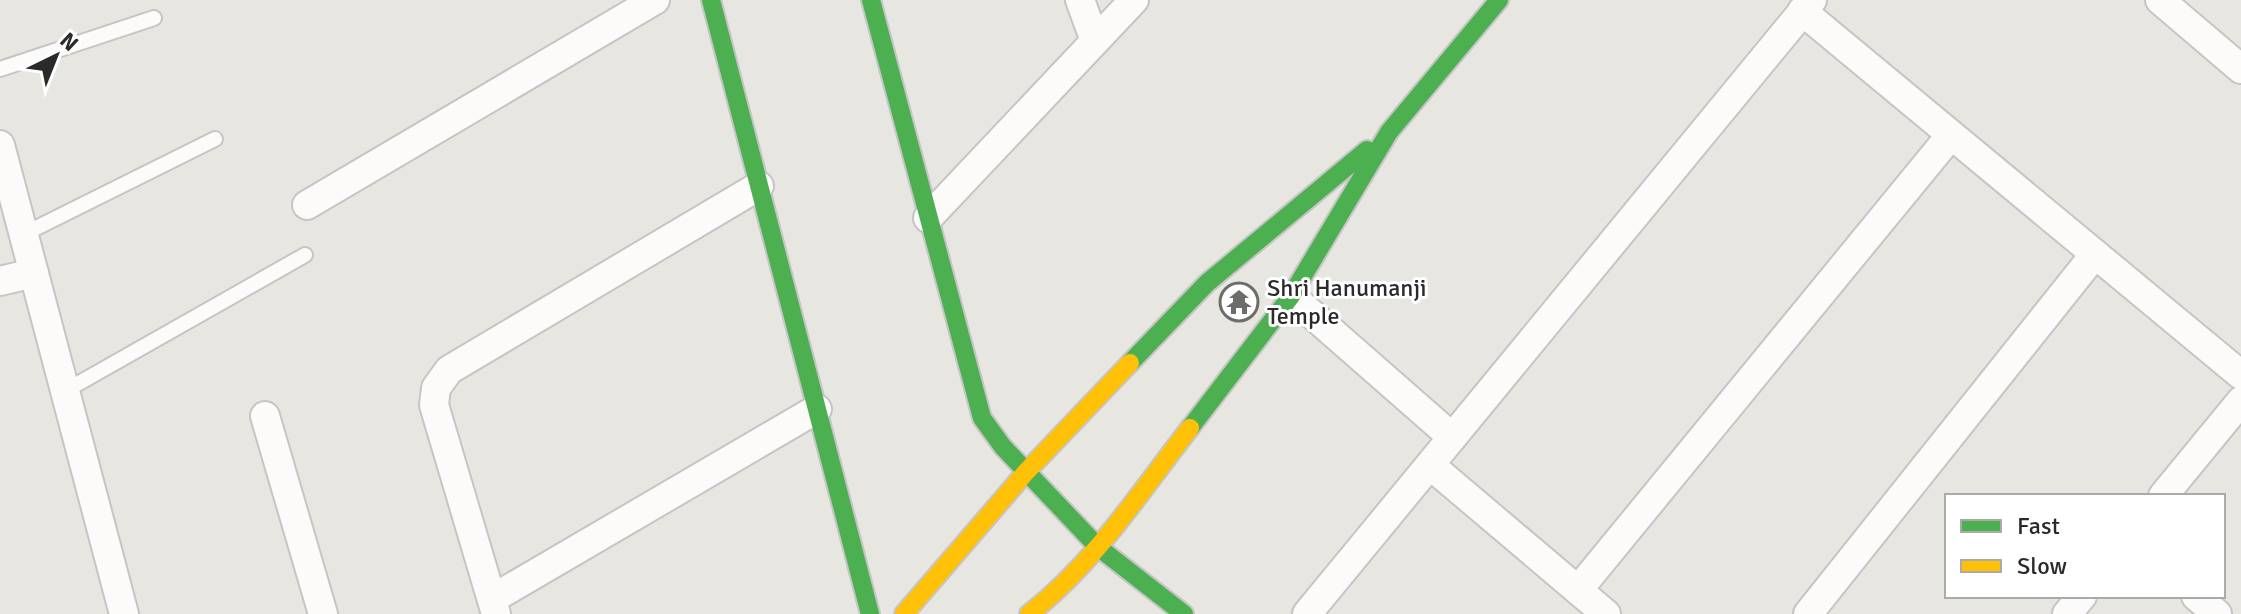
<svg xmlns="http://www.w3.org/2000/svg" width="2241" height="614" viewBox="0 0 2241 614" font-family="Signika,sans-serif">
	<rect width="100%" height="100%" fill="#e8e6e0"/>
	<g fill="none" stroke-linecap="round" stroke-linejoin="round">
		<g stroke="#c5c5c5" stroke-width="18">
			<g id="lane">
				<path d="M0,69L154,18"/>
				<path d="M24,234L215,139"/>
				<path d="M65,391L305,255"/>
			</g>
		</g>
		<g stroke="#c5c5c5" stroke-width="32">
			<g id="street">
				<path d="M1080,0L1095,41"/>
				<path d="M2160,0L2241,69"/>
				<path d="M1802,11L2241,375"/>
				<path d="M0,145L124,614"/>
				<path d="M307,205L655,0"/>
				<path d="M928,218L1134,0"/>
				<path d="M0,281L34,273"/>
				<path d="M1291,296L1452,437"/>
				<path d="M265,416L323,614"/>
				<path d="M1430,465L1606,614"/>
				<path d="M2163,496L2241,401"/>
				<path d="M1578,590L1951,135"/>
				<path d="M2196,596L2217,614"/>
				<path d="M492,599L817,409"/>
				<path d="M496,614L434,405L436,388L449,370L759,186"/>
				<path d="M1307,614L1812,0"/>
				<path d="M1808,614L2095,254"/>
				<path d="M2067,614L2082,596"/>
			</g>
		</g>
		<g stroke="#c5c5c5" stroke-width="22">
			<g id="fast">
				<path d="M711,0L870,614"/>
				<path d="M871,0L982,418L1003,447L1098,547L1184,614"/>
				<path d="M1130,363L1207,283L1367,150"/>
				<path d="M1190,428L1291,296L1389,132L1499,0"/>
			</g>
		</g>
		<g stroke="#c5c5c5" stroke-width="22">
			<g id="slow">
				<path d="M904,614L1026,472L1130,363"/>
				<path d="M1029,614C1094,564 1140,492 1190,428"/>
			</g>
		</g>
		<use href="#lane" stroke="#fcfbfa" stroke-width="14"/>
		<use href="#street" stroke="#fcfbfa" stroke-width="28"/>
		<use href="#fast" stroke="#4caf50" stroke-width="18"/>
		<use href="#slow" stroke="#ffc107" stroke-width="18"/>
	</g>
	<defs>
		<g id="temple-ring" transform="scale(2)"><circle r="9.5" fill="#fff" stroke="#6c6c6a" stroke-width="1.5"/><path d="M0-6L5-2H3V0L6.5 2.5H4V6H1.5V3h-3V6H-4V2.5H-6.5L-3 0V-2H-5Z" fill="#6c6c6a"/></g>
	</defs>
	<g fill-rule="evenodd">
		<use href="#temple-ring" x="1239" y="302"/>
	</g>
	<g text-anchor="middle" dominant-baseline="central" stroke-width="6" stroke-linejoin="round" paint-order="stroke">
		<g font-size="24" fill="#2a2a2a" stroke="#fff" text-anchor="start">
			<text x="1267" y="288">Shri Hanumanji<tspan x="1267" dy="28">Temple</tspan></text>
		</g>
	</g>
	<rect x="1945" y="494" width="280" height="104" fill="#ffffff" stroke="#aaaaaa" stroke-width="2"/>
	<rect x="1961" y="520" width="40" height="12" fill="#4caf50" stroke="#aaaaaa" stroke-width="2"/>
	<text x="2017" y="534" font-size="24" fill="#2a2a2a">Fast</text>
	<rect x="1961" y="560" width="40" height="12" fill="#ffc107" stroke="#aaaaaa" stroke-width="2"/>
	<text x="2017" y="574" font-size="24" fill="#2a2a2a">Slow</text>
	<g transform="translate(56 56) rotate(43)" stroke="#ffffff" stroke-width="6" paint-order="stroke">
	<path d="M0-6L14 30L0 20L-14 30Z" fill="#2a2a2a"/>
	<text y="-12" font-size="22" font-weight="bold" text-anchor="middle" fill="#2a2a2a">N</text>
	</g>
</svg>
